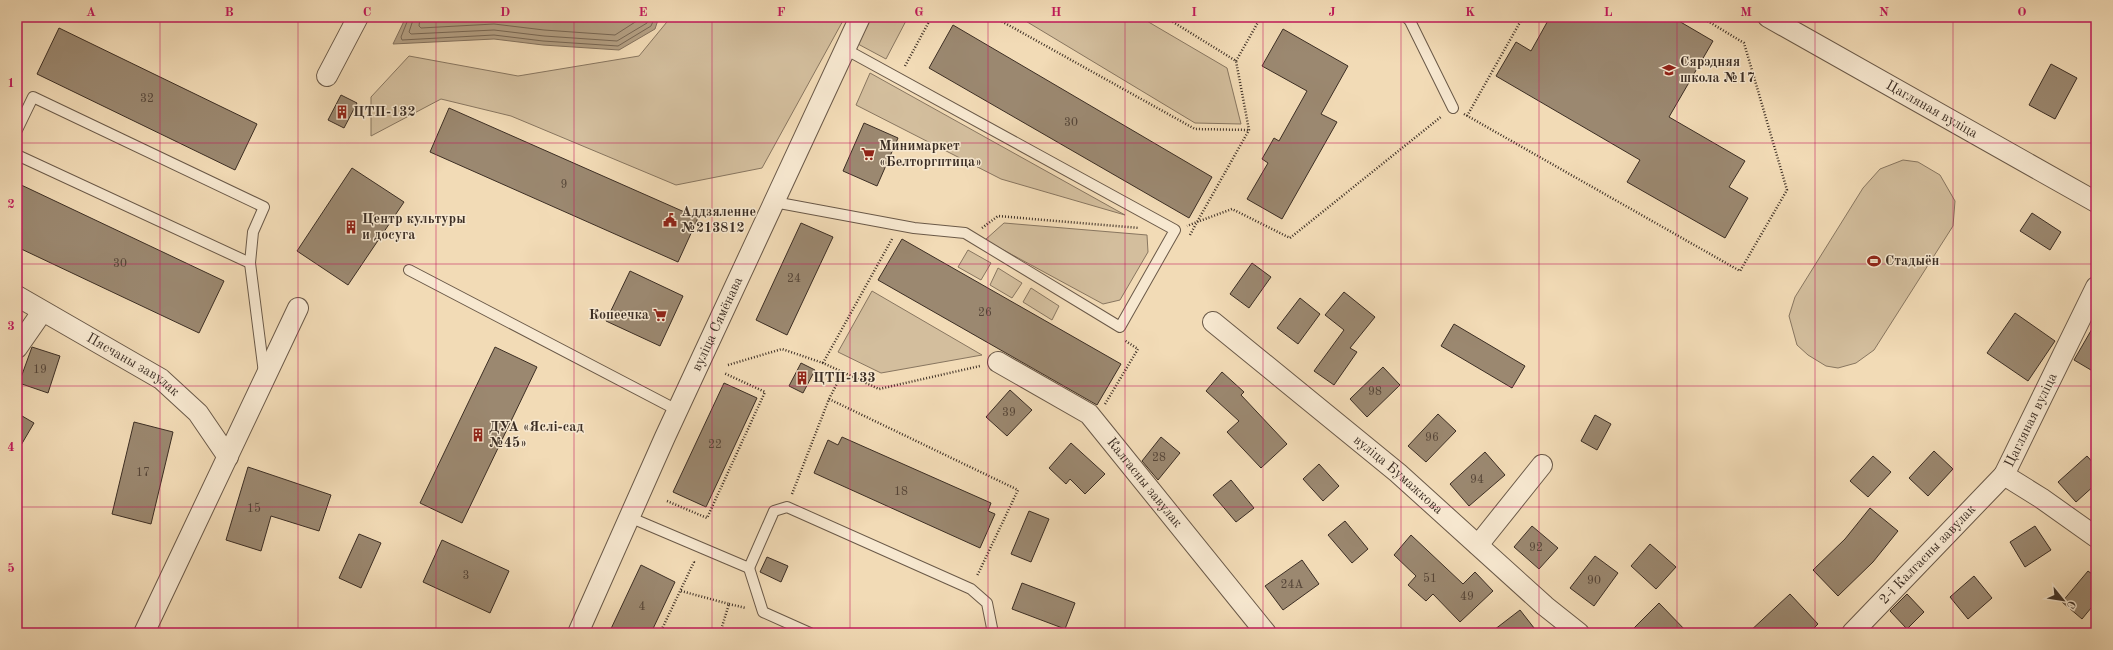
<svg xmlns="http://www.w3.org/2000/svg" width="2113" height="650" viewBox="0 0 2113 650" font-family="'Old Standard TT',serif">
	<rect width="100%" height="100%" fill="#f2dbb6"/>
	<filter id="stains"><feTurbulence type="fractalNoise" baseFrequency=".005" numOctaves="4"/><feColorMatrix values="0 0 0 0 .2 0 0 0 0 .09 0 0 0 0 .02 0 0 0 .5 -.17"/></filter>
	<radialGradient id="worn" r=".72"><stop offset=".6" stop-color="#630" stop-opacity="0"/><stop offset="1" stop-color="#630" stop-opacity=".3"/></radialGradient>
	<g fill="#d3be9d" stroke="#887660">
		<path d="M671,17H845L762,168L676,185L511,116L441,99L371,136V97L409,56L518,76L639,56Z"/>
		<path d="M872,17H908L886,59L858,44Z"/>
		<path d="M1019,17H1140L1227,68L1241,124L1195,123Z"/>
		<path d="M870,73L1125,215L1001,179L856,105Z"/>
		<path d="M1903,160L1918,162L1940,175L1955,201L1953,226L1874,350L1856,363L1838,368L1826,366L1808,355L1797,345L1789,316L1795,297L1863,188L1880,169Z"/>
		<path d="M1004,223L1147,235L1148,252L1120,300L1103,304L985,240Z"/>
		<path d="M968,250L991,263L981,280L958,267Z"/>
		<path d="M998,268L1022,283L1012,298L990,285Z"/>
		<path d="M1031,288L1059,306L1052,320L1023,302Z"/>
		<path d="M872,291L982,355L881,373L838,352Z"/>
	</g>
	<path fill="#b4a084" stroke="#84725e" d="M406,17H659L655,29L619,50L543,45L494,39L393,44Z"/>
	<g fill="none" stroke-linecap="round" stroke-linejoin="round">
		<g stroke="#786754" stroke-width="1">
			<path d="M409,17L401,37L402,40L494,35L543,41L618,46L651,26L655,17"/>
			<path d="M414,17L409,32L411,34L494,30L544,36L617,41L647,23L649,17"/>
			<path d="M420,17L419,26L421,28L494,24L544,30L615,35L643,17"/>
		</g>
	</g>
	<g fill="#9b8870" stroke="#3c2e24">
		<path d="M1550,17H1672L1713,41L1669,117L1745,161L1729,187L1748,198L1725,238L1627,182L1640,160L1496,76L1516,42L1531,51Z"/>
		<path d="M953,25L1212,177L1189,218L929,68Z"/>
		<path d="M59,28L257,124L235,170L37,74Z"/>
		<path d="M1283,29L1348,66L1321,114L1337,122L1282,219L1247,199L1268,163L1262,159L1274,138L1279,141L1307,91L1262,66Z"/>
		<path d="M2051,64L2077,78L2055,119L2029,105Z"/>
		<path d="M341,95L357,103L344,128L328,120Z"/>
		<path d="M449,108L698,218L678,262L430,152Z"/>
		<path d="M864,123L898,138L877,186L843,171Z"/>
		<path d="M352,168L404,202L348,285L297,251Z"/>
		<path d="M17,183L224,281L199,333L17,247Z"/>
		<path d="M2032,213L2061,232L2050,250L2020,231Z"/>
		<path d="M801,223L833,237L787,335L756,320Z"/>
		<path d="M902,239L1121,364L1097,405L878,280Z"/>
		<path d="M1252,263L1271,277L1249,308L1230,294Z"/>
		<path d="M630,271L683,296L660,346L606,321Z"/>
		<path d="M1344,292L1375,317L1350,348L1357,352L1334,385L1314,371L1344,330L1325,315Z"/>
		<path d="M1300,298L1320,314L1298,344L1277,328Z"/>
		<path d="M2015,313L2055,341L2028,381L1987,353Z"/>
		<path d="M2096,322V373L2074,360Z"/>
		<path d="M1454,324L1525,366L1512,388L1441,346Z"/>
		<path d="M32,347L60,356L48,393L19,383Z"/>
		<path d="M495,347L537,367L462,523L420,503Z"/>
		<path d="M801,363L815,370L803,393L789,386Z"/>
		<path d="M1383,367L1400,385L1367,417L1350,399Z"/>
		<path d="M1222,372L1244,392L1241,395L1287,444L1261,468L1227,432L1239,421L1206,391Z"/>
		<path d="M724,383L757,398L706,507L673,492Z"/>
		<path d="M1010,390L1032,410L1007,436L986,417Z"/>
		<path d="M17,413L34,423L17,452Z"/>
		<path d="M1438,414L1456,431L1426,462L1408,446Z"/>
		<path d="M1595,415L1611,424L1597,450L1581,441Z"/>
		<path d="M134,422L173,432L151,524L112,514Z"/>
		<path d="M842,437L991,503L988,511L995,514L980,548L814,473L828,440L838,445Z"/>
		<path d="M1161,437L1180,453L1158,480L1142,461Z"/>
		<path d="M1071,443L1105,474L1085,494L1070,479L1066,484L1049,468Z"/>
		<path d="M1934,451L1953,469L1928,496L1909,478Z"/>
		<path d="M1485,452L1505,475L1469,506L1450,484Z"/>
		<path d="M1873,456L1891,472L1868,497L1850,481Z"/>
		<path d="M2087,456L2096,466V484L2076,502L2058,482Z"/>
		<path d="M1319,464L1339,486L1323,501L1303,479Z"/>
		<path d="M248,467L331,495L319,531L271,516L261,551L226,540Z"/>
		<path d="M1231,480L1254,508L1236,522L1213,495Z"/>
		<path d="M1870,508L1898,531L1873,562L1838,596L1813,570L1845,539Z"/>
		<path d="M1029,511L1049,519L1031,562L1011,554Z"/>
		<path d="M1345,521L1368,549L1352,563L1328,535Z"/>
		<path d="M1532,526L1558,548L1539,569L1514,547Z"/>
		<path d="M2035,526L2051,550L2025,567L2010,542Z"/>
		<path d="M359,534L381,543L361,588L339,578Z"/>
		<path d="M1411,535L1463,584L1475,572L1493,591L1460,622L1433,594L1426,601L1408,585L1416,576L1394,555Z"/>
		<path d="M442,540L509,571L490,613L423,582Z"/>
		<path d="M1650,544L1676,567L1656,589L1631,566Z"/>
		<path d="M1595,556L1618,573L1594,606L1570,588Z"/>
		<path d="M767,557L788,566L781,582L760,572Z"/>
		<path d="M1302,560L1319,584L1283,610L1265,586Z"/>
		<path d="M641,565L675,582L651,633H609Z"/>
		<path d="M2088,571L2096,577V602L2082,619L2062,602Z"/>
		<path d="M1974,576L1992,598L1968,619L1950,597Z"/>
		<path d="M1022,583L1075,603L1065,629L1012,609Z"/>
		<path d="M1790,594L1818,624L1809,633H1748Z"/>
		<path d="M1907,594L1924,612L1907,629L1890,611Z"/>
		<path d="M1659,603L1688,633H1629Z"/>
		<path d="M1520,610L1538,633H1490Z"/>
	</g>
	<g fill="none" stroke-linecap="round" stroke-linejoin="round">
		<g stroke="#6a5948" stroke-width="12">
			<g id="lane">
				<path d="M1406,17L1410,21L1453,108"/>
				<path d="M17,130L33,97L264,207L253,232L250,263L264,373"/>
				<path d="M17,155L250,263"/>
				<path d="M774,202L914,228L965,233L1120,327L1175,230L845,49"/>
				<path d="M409,270L677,410"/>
				<path d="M629,517L749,568L774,511L787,507L971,589L987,603L993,633"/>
				<path d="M749,568L763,612L810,633"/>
			</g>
		</g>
		<g stroke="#6a5948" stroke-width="22">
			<g id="street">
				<path id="s1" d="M1768,17L2096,202"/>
				<path d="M327,76L358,17"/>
				<path d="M2096,287L2004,475L2041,498L2096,537"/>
				<path id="s2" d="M17,296L161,379L198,413L228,457"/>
				<path id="s3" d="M1213,322L1398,473L1545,606L1579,633"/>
				<path d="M17,348L42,312"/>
				<path id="s4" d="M998,362L1089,414L1266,633"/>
				<path d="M1478,545L1542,465"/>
				<path d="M144,633L298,308"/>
				<path id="s5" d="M578,633L665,437L860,17"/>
				<path id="s6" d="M1852,633L2004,475"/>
			</g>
		</g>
		<g stroke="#3c2e24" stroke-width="2.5" stroke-dasharray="1 2" stroke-linecap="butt">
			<path d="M994,17L1195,129L1249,130"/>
			<path d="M1165,17L1236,61L1249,130L1197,222L1187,226"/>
			<path d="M1236,61L1261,17"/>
			<path d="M905,66L931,18L945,17"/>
			<path d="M1464,114L1740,271L1787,190L1744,43L1701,17"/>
			<path d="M1467,116L1523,17"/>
			<path d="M982,228L998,216L1139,228"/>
			<path d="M1190,235L1197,222L1232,209L1290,238L1442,116"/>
			<path d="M892,239L823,363L879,389L980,366"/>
			<path d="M728,365L782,349L823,363"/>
			<path d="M829,399L1018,490L977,576"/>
			<path d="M1105,404L1138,349L1124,340"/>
			<path d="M792,494L829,399L843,372"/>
			<path d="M667,501L707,518L765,392L724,373"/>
			<path d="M681,591L729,604L720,633"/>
			<path d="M729,604L746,608"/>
			<path d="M660,633L694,562L693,561"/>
		</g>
		<use href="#lane" stroke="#f7e8d0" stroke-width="10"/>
		<use href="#street" stroke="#f7e8d0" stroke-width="20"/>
	</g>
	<path fill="none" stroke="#c2185b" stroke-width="1" stroke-opacity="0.55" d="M160,17V633M298,17V633M436,17V633M574,17V633M712,17V633M850,17V633M988,17V633M1125,17V633M1263,17V633M1401,17V633M1539,17V633M1677,17V633M1815,17V633M1953,17V633M17,143H2096M17,264H2096M17,386H2096M17,507H2096"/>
	<defs>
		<g id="school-bare" transform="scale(1.08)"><path d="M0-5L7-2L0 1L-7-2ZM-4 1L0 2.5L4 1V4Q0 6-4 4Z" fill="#8f2418" stroke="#f7e8d0" stroke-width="2.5" paint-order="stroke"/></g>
		<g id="building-bare" transform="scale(1.08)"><path d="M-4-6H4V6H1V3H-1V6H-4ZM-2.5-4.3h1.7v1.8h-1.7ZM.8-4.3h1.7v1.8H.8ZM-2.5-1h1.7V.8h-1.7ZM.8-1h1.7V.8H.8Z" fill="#8f2418" stroke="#f7e8d0" stroke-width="2.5" paint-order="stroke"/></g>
		<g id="supermarket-bare" transform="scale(1.08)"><path d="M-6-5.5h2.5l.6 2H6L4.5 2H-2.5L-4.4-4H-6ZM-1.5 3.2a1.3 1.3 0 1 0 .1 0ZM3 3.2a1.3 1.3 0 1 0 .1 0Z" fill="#8f2418" stroke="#f7e8d0" stroke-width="2.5" paint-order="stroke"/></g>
		<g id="civic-bare" transform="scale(1.08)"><path d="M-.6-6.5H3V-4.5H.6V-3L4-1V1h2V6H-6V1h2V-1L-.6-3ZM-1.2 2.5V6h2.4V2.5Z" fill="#8f2418" stroke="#f7e8d0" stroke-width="2.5" paint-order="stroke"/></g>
		<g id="stadium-bare" transform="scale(1.08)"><path d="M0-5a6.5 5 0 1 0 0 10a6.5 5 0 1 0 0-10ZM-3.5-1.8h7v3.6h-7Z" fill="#8f2418" stroke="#f7e8d0" stroke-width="2.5" paint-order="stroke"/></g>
	</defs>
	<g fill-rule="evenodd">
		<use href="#school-bare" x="1669" y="70"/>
		<use href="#building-bare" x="342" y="112"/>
		<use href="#supermarket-bare" x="868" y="154"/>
		<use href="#civic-bare" x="670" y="220"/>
		<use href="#building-bare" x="351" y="227"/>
		<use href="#stadium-bare" x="1874" y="261"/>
		<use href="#supermarket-bare" x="660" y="315"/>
		<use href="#building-bare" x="802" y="378"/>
		<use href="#building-bare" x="478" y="435"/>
	</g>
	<g text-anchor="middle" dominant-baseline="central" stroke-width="3" stroke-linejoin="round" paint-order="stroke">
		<g font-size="12" fill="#544437">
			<text x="147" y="99">32</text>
			<text x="1071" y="123">30</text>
			<text x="564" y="185">9</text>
			<text x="120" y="264">30</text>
			<text x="794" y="279">24</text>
			<text x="985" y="313">26</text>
			<text x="40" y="370">19</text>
			<text x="1375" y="392">98</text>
			<text x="1009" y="413">39</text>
			<text x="1432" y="438">96</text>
			<text x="715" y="445">22</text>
			<text x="1159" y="458">28</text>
			<text x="143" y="473">17</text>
			<text x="1477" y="480">94</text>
			<text x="901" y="492">18</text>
			<text x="254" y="509">15</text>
			<text x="1536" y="548">92</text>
			<text x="466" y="576">3</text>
			<text x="1430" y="579">51</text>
			<text x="1594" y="581">90</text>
			<text x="1292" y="585">24А</text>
			<text x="1467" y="597">49</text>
			<text x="642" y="607">4</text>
		</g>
		<g font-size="14" font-weight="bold" fill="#3c2e24" stroke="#f7e8d0" text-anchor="start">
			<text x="1680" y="62">Сярэдняя<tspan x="1680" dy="16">школа №17</tspan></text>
			<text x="353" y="112">ЦТП-132</text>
			<text x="879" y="146">Минимаркет<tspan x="879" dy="16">«Белторгптица»</tspan></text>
			<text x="681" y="212">Аддзяленне<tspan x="681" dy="16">№213812</tspan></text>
			<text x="362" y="219">Центр культуры<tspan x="362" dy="16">и досуга</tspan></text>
			<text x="1885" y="261">Стадыён</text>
			<text x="649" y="315" text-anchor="end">Копеечка</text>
			<text x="813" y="378">ЦТП-133</text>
			<text x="489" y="427">ДУА «Яслі-сад<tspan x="489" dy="16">№45»</tspan></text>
		</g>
		<g font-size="14" fill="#3c2e24" stroke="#f7e8d0">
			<text stroke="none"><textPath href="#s1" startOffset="188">Цагляная вуліца</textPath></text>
			<text stroke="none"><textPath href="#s5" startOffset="339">вуліца Сямёнава</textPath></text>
			<text stroke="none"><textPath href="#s2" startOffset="135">Пясчаны завулак</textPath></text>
			<text transform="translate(2031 420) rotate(-64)">Цагляная вуліца</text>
			<text stroke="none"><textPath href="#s3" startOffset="240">вуліца Бумажкова</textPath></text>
			<text stroke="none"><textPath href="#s4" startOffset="193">Калгасны завулак</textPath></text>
			<text stroke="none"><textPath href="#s6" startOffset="109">2-і Калгасны завулак</textPath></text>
		</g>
	</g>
	<rect width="2113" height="650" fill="none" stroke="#f2dbb6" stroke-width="44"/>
	<g transform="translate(2063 600) rotate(120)" stroke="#f7e8d0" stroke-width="3" paint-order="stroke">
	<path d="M0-3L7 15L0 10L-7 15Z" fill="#3c2e24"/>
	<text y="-6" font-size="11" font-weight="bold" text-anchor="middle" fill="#3c2e24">С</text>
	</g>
	<rect x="22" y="22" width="2069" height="606" fill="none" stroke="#c2185b" stroke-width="1.5"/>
	<g font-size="13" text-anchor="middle" font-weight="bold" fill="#c2185b">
		<text x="91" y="16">A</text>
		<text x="229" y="16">B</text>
		<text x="367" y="16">C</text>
		<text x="505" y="16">D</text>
		<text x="643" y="16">E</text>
		<text x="781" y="16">F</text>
		<text x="919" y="16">G</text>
		<text x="1056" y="16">H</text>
		<text x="1194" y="16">I</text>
		<text x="1332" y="16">J</text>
		<text x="1470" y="16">K</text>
		<text x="1608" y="16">L</text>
		<text x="1746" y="16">M</text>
		<text x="1884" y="16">N</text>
		<text x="2022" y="16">O</text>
		<text x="11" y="87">1</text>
		<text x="11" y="208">2</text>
		<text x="11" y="330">3</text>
		<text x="11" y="451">4</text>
		<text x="11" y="572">5</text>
	</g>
	<rect width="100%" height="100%" filter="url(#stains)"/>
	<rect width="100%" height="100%" fill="url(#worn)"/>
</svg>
